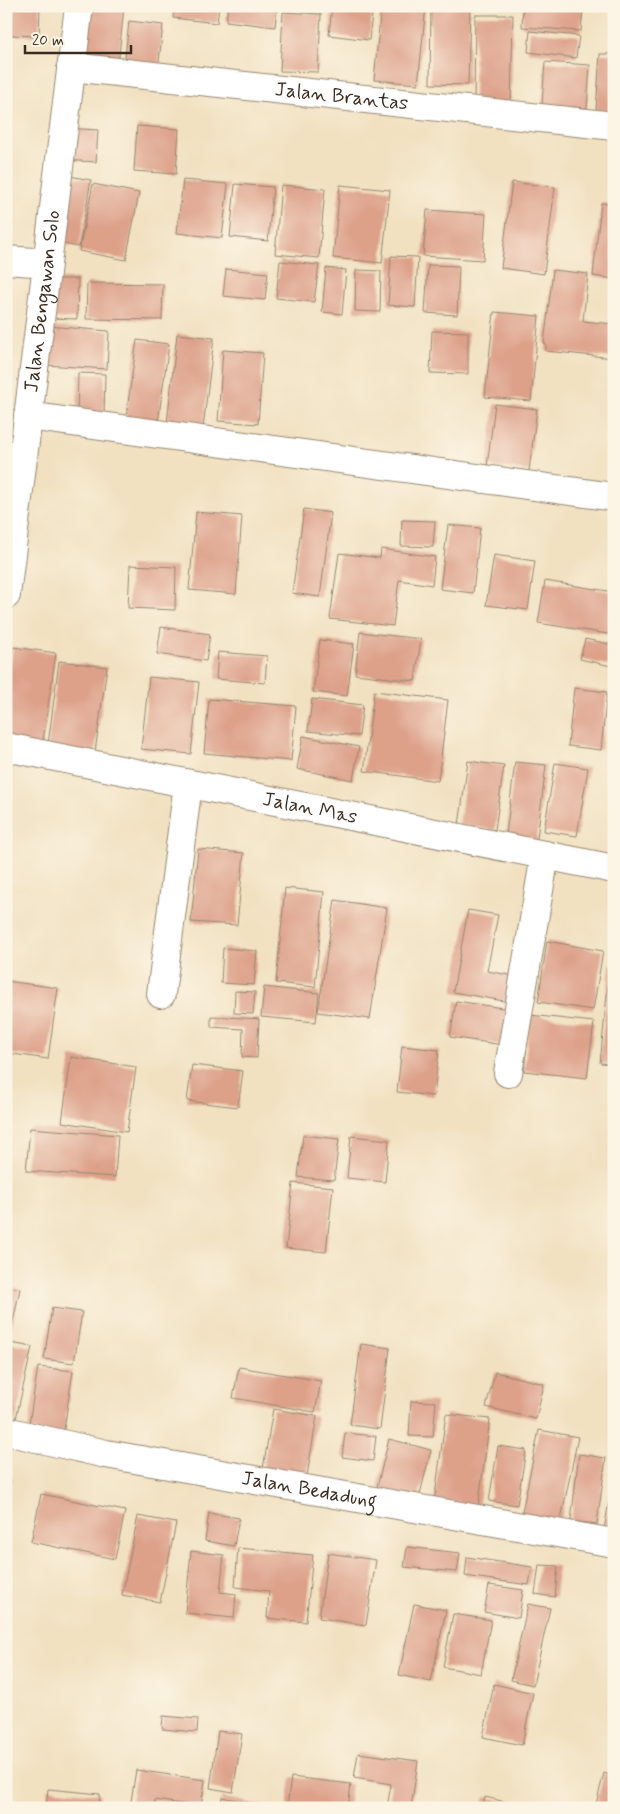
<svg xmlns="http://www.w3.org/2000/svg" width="620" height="1814" viewBox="0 0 620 1814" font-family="Mynerve,sans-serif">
	<rect width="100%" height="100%" fill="#fcf5e5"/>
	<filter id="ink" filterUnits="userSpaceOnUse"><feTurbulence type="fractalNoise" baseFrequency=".02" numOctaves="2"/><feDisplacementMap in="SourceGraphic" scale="10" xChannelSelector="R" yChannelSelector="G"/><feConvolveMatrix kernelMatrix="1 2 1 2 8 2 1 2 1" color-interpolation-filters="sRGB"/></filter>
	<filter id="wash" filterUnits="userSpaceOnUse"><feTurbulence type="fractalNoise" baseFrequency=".0096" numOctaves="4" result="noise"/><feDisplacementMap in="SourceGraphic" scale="20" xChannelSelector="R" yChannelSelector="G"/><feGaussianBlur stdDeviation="1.12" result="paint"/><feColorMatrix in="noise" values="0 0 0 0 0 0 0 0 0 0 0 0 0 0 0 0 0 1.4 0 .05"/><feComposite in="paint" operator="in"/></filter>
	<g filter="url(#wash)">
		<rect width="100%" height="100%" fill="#f1e1c1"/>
		<g id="blocks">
			<g fill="#dda089">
				<path d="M6,6H40L39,36L6,35Z"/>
				<path d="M80,6H124L118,66L75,62Z"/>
				<path d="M135,6H166L165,12Z"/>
				<path d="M174,6H219L217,23L173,18Z"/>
				<path d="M228,6H277L275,27L226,21Z"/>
				<path d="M332,6H373L369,40L329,35Z"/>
				<path d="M381,6H426L418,84L374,80Z"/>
				<path d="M431,6H470L468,85L430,84Z"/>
				<path d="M523,6L583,9L581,31L522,27Z"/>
				<path d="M283,12L321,14L318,72L280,71Z"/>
				<path d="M475,15H513L511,106L474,105Z"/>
				<path d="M129,21L163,25L158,71L124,67Z"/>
				<path d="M530,31L579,36L576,58L528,52Z"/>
				<path d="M600,54H614V111L596,110Z"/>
				<path d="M545,62L590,65L587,108L542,105Z"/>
				<path d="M137,126L179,129L176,174L134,171Z"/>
				<path d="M65,128L98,130L96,162L63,160Z"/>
				<path d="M6,163L12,164L7,198H6Z"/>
				<path d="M64,175L91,180L79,247L52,242Z"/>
				<path d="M183,180L228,184L222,238L177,233Z"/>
				<path d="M512,182L555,187L544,274L501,268Z"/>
				<path d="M93,184L139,193L126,260L79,251Z"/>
				<path d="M235,184L273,187L268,241L230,237Z"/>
				<path d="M281,185L325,189L319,258L275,254Z"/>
				<path d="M340,185L390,190L382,263L333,258Z"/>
				<path d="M601,203L614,204V279L593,276Z"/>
				<path d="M427,210L486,214L483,260L423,256Z"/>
				<path d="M391,256L418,257L415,307L388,305Z"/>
				<path d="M280,261L319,265L314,302L276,298Z"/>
				<path d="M428,265L459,266L457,315L425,313Z"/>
				<path d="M326,268L346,270L342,314L322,312Z"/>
				<path d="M226,269L268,273L265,300L223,296Z"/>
				<path d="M356,270L381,271L380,312L355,311Z"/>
				<path d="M553,270L588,274L583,321L614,324V358L546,351V344H544Z"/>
				<path d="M49,279H78L77,319L48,318Z"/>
				<path d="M87,283L163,284L162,320L86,319Z"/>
				<path d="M494,312L539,316L531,401L485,397Z"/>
				<path d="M48,326L109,331L107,369L45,365Z"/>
				<path d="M432,331L468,332V374L430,373Z"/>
				<path d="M177,334L214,338L202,436L166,432Z"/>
				<path d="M137,340L169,344L158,422L126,417Z"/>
				<path d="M223,350L263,353L258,424L218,421Z"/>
				<path d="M78,373L105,374L104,417L77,416Z"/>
				<path d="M495,404L537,409L529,471L487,466Z"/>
				<path d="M304,509L331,513L320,597L292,593Z"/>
				<path d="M196,512L242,516L236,594L189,590Z"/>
				<path d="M402,520L435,521L433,547L401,546Z"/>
				<path d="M448,525L480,528L473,593L440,589Z"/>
				<path d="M381,549L435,557L432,585L399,580L393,626L330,619L339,553L380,558Z"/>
				<path d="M494,555L535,561L528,610L486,605Z"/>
				<path d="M130,565L176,567L175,610L128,608Z"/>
				<path d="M545,581L614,592V635L538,623Z"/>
				<path d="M161,627L210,634L206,661L157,654Z"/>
				<path d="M360,632L421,639L415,681L355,674Z"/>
				<path d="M585,639L614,645L611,666L580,659Z"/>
				<path d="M320,640L354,644L347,696L313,692Z"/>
				<path d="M13,647L56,653L42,747L6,743V698Z"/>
				<path d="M218,652L267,656L265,683L216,679Z"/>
				<path d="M59,661L107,667L94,759L47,752Z"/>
				<path d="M149,677L199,682L191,754L141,749Z"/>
				<path d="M574,688L607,692L601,750L568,746Z"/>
				<path d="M374,691L448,700L438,781L364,771Z"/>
				<path d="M209,699L296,706L291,761L204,753Z"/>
				<path d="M312,699L363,705L359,736L308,731Z"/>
				<path d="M303,736L359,747L353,780L297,769Z"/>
				<path d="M468,761L504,766L495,830L459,825Z"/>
				<path d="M515,762L546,765L536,847L505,843Z"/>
				<path d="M555,763L588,768L577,836L544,831Z"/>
				<path d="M613,836H614V858L609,857Z"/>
				<path d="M198,849L244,853L237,925L191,922Z"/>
				<path d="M285,888L324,892L315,987L276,983Z"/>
				<path d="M335,900L387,908L370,1019L318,1012Z"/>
				<path d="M468,910L498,915L487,971L520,977L515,1003L453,992Z"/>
				<path d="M547,941L603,951L593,1010L538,1002Z"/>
				<path d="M223,948L257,951L254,985L221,983Z"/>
				<path d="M610,965L614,966V1064L600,1063Z"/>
				<path d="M6,981L58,988L48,1059L6,1053Z"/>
				<path d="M264,987L319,993L316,1022L261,1017Z"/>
				<path d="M235,991L255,992L253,1014L234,1013Z"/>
				<path d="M456,1001L509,1009L503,1045L450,1037Z"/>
				<path d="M530,1015L594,1022L587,1078L524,1071Z"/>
				<path d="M211,1016L259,1019L257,1058L242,1057L243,1029L211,1027Z"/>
				<path d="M402,1046L439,1050L434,1096L397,1092Z"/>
				<path d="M71,1057L136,1067L127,1132L62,1122Z"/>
				<path d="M192,1065L243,1071L238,1107L187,1101Z"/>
				<path d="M30,1128L118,1135L115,1177L26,1171Z"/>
				<path d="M303,1135L339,1139L334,1180L298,1177Z"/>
				<path d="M351,1136L389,1140L385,1182L347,1178Z"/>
				<path d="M293,1183L333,1187L326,1252L286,1248Z"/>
				<path d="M6,1286L20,1289L10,1335L6,1334Z"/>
				<path d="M52,1308L82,1312L74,1363L44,1359Z"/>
				<path d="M6,1342L32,1347L15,1423L6,1421Z"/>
				<path d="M361,1344L390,1348L380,1429L350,1425Z"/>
				<path d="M38,1367L73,1371L63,1435L28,1430Z"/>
				<path d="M239,1367L321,1381L315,1412L233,1398Z"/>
				<path d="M495,1372L544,1384L536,1419L486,1407Z"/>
				<path d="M411,1401L436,1402L433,1437L409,1436Z"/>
				<path d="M273,1409L317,1416L306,1482L262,1475Z"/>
				<path d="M446,1414L490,1419L478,1509L434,1503Z"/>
				<path d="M539,1430L578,1437L560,1524L521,1517Z"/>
				<path d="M345,1433L376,1436L373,1461L342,1457Z"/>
				<path d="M389,1439L431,1450L419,1498L377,1487Z"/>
				<path d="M498,1446L526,1450L517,1505L489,1501Z"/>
				<path d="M579,1454L606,1458L597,1524L571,1521Z"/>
				<path d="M6,1479L11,1480L7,1494H6Z"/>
				<path d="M613,1479L614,1480V1536L603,1535Z"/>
				<path d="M41,1494L125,1511L115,1559L31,1542Z"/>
				<path d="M209,1513L239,1518L234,1546L205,1541Z"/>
				<path d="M138,1516L176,1523L160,1602L122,1595Z"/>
				<path d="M407,1547L460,1553L457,1572L404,1567Z"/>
				<path d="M238,1548L313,1555L306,1622L267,1618L269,1591L235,1587Z"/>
				<path d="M191,1551L224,1555L220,1592L236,1594L234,1618L185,1613Z"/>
				<path d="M328,1553L376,1560L366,1625L319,1618Z"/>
				<path d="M467,1557L532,1567L529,1585L465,1576Z"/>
				<path d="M539,1565L558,1566L555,1597L535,1594Z"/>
				<path d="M489,1585L523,1590L519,1618L484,1612Z"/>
				<path d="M414,1604L446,1610L431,1682L399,1675Z"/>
				<path d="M528,1604L550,1608L533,1685L511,1680Z"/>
				<path d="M453,1614L491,1620L481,1674L443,1667Z"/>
				<path d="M494,1684L533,1693L522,1745L483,1737Z"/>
				<path d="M163,1716L198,1719L197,1732L162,1729Z"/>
				<path d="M218,1731L242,1734L233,1792L210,1788Z"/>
				<path d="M358,1753L418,1761L411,1808H387L391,1784L354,1778Z"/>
				<path d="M136,1770L205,1780L201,1807L155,1800L154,1808H130Z"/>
				<path d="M604,1773L614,1776V1808H595Z"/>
				<path d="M291,1777L351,1784L348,1808L287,1807Z"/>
				<path d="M48,1789L100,1794L99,1808H46Z"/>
				<path d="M222,1797L265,1806V1808H220Z"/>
				<path d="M485,1797L514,1804L513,1808H482Z"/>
			</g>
		</g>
	</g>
	<g filter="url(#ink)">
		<use href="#blocks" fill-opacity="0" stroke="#968670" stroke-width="1"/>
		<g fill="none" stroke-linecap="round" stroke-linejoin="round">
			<g stroke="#968670" stroke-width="30">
				<g id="street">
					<path id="s1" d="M71,67L614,126"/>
					<path d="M6,260L47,263"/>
					<path d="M28,416L614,497"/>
					<path id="s2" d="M6,747L614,869"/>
					<path d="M161,994L188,784"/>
					<path d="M508,1073L545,855"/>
					<path id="s3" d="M6,1431L106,1454L614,1543"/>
				</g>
			</g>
			<g stroke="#968670" stroke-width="30">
				<g id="secondary">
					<path id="s4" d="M6,595L79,6"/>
				</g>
			</g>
			<use href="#street" stroke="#fff" stroke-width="28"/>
			<use href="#secondary" stroke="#fff" stroke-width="28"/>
		</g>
	</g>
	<g text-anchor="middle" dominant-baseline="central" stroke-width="4" stroke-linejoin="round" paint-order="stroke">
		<g font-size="20" fill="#3b2a1e" stroke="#fcf5e5">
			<text stroke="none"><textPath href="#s1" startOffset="272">Jalan Brantas</textPath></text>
			<text stroke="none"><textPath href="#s4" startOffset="296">Jalan Bengawan Solo</textPath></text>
			<text stroke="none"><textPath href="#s2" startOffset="310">Jalan Mas</textPath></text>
			<text stroke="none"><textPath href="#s3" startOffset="309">Jalan Bedadung</textPath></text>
		</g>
	</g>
	<rect width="620" height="1814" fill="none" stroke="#fcf5e5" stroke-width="25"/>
	<path d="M25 45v8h106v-8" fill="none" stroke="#3b2a1e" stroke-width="2.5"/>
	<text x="32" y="45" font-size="15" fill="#3b2a1e" stroke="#fcf5e5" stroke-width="4" paint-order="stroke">20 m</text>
</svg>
